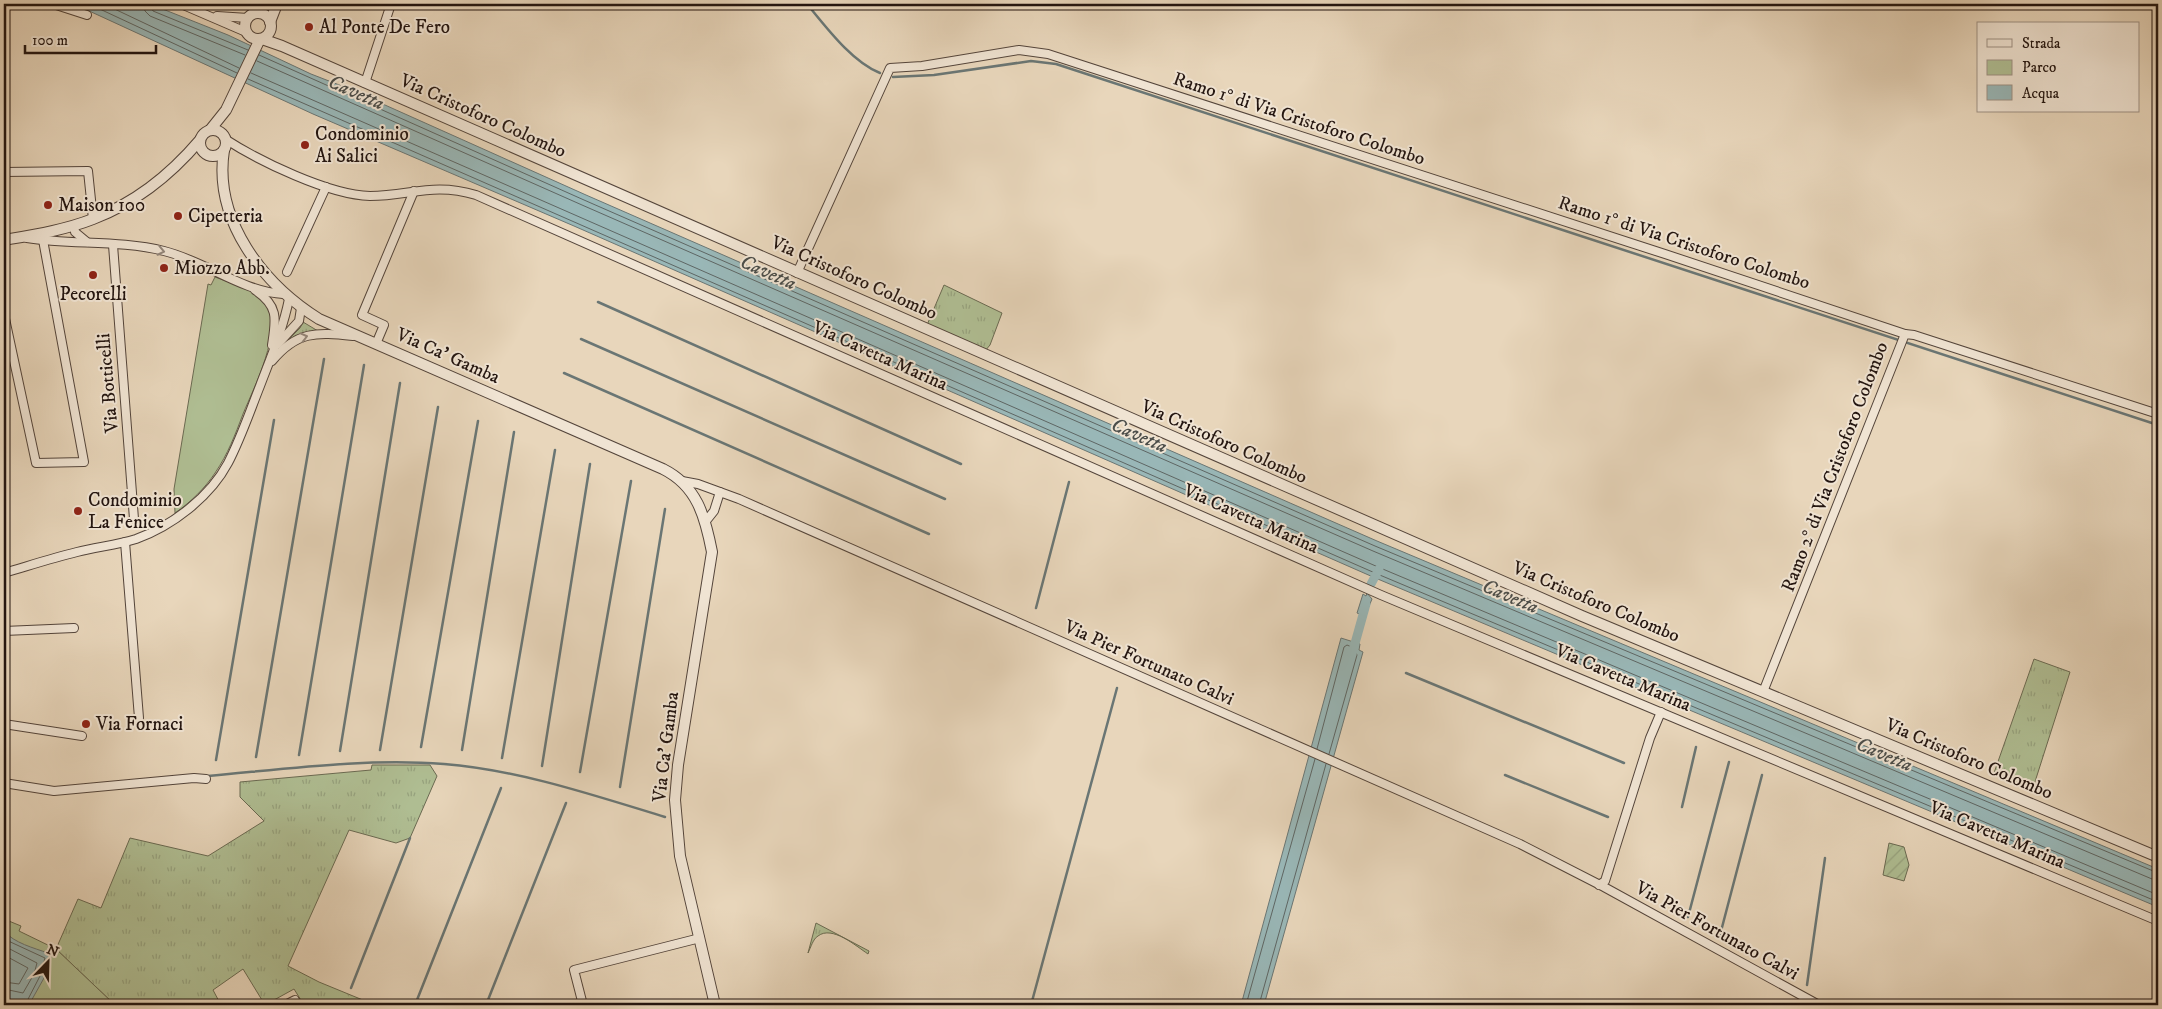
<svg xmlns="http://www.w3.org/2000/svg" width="2162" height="1009" viewBox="0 0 2162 1009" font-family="'IM FELL DW Pica',serif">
	<defs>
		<pattern id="grass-tufts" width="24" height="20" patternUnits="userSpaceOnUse" patternTransform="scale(1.25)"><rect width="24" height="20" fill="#b0bf94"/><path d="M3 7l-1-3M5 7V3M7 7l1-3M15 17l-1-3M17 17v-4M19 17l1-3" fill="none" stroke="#97a37f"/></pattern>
		<pattern id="garden-furrows" width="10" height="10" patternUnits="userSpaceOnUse" patternTransform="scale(1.25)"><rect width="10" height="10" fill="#b0bf94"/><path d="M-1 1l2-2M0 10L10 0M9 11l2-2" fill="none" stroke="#97a37f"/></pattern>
	</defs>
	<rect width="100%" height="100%" fill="#e8d6bb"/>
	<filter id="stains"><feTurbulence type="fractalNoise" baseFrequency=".004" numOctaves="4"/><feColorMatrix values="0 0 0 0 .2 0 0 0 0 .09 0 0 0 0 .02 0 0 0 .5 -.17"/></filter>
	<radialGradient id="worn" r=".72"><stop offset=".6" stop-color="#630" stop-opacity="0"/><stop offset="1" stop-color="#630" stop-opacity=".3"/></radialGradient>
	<g fill="url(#grass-tufts)" stroke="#6a6a52">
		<path d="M944,285L1002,313L990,345L985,351L927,325Z"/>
		<path d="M303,322L318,331L300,335L287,341L300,328Z"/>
		<path d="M2034,659L2070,672L2033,788L1994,773Z"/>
		<path d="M372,765H430L437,776L410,838L396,843L349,830L288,966L319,982L375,1005H304L294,989L265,1005L243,969L213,990L221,1005H115L56,949L78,899L101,908L130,838L208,856L264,821L240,797V782L371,770Z"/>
		<path d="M816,923L869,951L868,954C856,946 832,925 818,936C813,939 811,947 808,953Z"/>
	</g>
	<g fill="#b0bf94" stroke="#6a6a52">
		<path d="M215,277C228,282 257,290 266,302C284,330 254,387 243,414C235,435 228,454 215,473C205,488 191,502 175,513L174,489L208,284L211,285Z"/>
		<path d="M4,919L21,926L19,931L56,949L115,1005H4Z"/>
	</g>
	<path fill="url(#garden-furrows)" stroke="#6a6a52" d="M1889,843L1904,847L1909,865L1904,881L1883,875Z"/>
	<g fill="#99b7b7" stroke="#6a7674">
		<path d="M74,4H150L228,35L311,74L347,88L586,195L1377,541L2158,869V907L1373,577L574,226L313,114Z"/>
		<path d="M1367,593L1372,599L1365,616L1357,613L1363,594L1366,596Z"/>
		<path d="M1341,638L1360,644L1359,650L1363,652L1264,1005H1241Z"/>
		<path d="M4,931C14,943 34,948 48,953L51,957L44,978L30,1003L21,1005L4,1000Z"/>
	</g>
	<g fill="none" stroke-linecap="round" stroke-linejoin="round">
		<g stroke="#5e6664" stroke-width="1">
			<path d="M89,4L237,73"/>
			<path d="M104,4L239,68"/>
			<path d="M143,4L145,11L150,16L245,55"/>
			<path d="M150,4L153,11L248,50"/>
			<path d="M259,55L584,200L1375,546L2158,873"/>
			<path d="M257,61L582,205L1373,551L2152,879L2158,880"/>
			<path d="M251,73L1378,567L2158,895"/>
			<path d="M248,79L1375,573L2158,902"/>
			<path d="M1317,749L1344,647L1347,645L1354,648L1357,655L1329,754"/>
			<path d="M4,939L45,958L40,976L25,1005"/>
			<path d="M4,946L37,963L34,974L23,993L4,989"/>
			<path d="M4,955L28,968L19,984L4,982"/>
			<path d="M1246,1005L1315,759"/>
			<path d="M1259,1005L1326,764"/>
		</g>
		<g stroke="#6a7674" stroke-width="2.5">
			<path d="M807,4C826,27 852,62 880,73"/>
			<path d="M893,77L934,75L1031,61L1056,64L2158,425"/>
			<path d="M598,302L961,464"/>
			<path d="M581,339L945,499"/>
			<path d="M564,373L929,534"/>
			<path d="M1036,608L1069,482"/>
			<path d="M1406,673L1624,763"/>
			<path d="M421,747L478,421"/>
			<path d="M380,750L438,407"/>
			<path d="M462,750L514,432"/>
			<path d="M340,751L400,383"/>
			<path d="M299,755L364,365"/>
			<path d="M256,757L324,359"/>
			<path d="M502,758L555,450"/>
			<path d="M216,760L274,420"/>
			<path d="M542,766L590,464"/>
			<path d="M580,772L631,481"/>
			<path d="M1505,775L1608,817"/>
			<path d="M208,776C286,769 365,758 444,764C519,770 593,795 665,817"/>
			<path d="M620,787L665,509"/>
			<path d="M1682,807L1696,747"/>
			<path d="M1688,917L1729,762"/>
			<path d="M1720,935L1762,775"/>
			<path d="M1807,985L1825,858"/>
			<path d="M351,988L410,838"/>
			<path d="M415,1005L501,788"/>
			<path d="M486,1005L566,803"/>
			<path d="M1031,1005L1117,688"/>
		</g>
		<g stroke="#99b7b7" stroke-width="9">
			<path d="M1371,584L1379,569"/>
			<path d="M1352,654L1366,604"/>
		</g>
		<g stroke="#54453b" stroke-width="10">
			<g id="minor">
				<path d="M53,4L87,15"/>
				<path d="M181,4L246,32"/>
				<path d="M217,16L248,18"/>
				<path d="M365,83L391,4"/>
				<path d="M225,139C259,161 329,195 370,196C410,196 433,182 476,195L1381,595L2158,921"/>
				<path d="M4,172L88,171L93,219"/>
				<path d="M74,225L75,232L87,242"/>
				<path d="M27,238C72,245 120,240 164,251C205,261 241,291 283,294"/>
				<path d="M113,245L134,519"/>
				<path d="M287,272L326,187"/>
				<path d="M797,273L890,68L922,66L1019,50L1048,54L1665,254L1905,334"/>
				<path d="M255,290C279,306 276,319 272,345"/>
				<path d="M4,314L36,463L84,462L43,240"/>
				<path d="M278,344L299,321L301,308"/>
				<path d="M376,344L384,325L362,315L414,191"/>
				<path d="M272,361C297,331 316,332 353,336"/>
				<path d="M682,481L698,484L739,499L1520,844L1604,887L1819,1005"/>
				<path d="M706,521L714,511L720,492"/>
				<path d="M125,542L139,718"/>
				<path d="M4,573C28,566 52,558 77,552C96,547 117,545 136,539C172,526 210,497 228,463C241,438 250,411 260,386C271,357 283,329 289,299"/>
				<path d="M4,631L74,628"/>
				<path d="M1763,692L1905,334L1914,335L2158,414"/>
				<path d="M4,724L82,736"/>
				<path d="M4,783L54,791L194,778L206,779"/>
				<path d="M1599,885L1605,881L1650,738L1661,712"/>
				<path d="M285,1005L295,1000"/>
				<path d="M583,1005L574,970L700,938"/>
			</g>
		</g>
		<g stroke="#54453b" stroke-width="12">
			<g id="tertiary">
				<circle cx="258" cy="26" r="13"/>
				<path d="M270,22L277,4"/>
				<path d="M262,39L282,46L1582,616L2158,857"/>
				<path d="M210,130L226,110L260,39"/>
				<circle cx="213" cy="143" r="13"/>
				<path d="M224,150C213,220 263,284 319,319L663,469C697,486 705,516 712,552L678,765L675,800L680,856L715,1005"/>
				<path d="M4,240C33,235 65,230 93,219C135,203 172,173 200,140"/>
			</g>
		</g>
		<use href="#minor" stroke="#f0e4d3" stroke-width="8"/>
		<use href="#tertiary" stroke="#f0e4d3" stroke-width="10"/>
	</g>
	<defs><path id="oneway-chevron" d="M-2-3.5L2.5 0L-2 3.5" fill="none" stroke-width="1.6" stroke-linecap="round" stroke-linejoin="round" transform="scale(1.25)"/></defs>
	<g stroke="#94877b">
		<use href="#oneway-chevron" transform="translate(161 251) rotate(12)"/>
		<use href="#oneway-chevron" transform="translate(304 337) rotate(-14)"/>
	</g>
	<g fill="#8f2418" stroke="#f0e4d3" stroke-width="2">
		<circle cx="309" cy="27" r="5"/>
		<circle cx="305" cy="145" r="5"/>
		<circle cx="48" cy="205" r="5"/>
		<circle cx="178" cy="216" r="5"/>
		<circle cx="164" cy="268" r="5"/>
		<circle cx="93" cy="275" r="5"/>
		<circle cx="78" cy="511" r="5"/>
		<circle cx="86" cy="724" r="5"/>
	</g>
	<g text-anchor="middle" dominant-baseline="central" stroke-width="4" stroke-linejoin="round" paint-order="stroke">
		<g font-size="19" fill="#231510" stroke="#f0e4d3" text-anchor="start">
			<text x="319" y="27">Al Ponte De Fero</text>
			<text x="315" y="134">Condominio<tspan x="315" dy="22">Ai Salici</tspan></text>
			<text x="58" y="205">Maison 100</text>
			<text x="188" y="216">Cipetteria</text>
			<text x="174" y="268">Miozzo Abb.</text>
			<text x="93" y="294" text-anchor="middle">Pecorelli</text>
			<text x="88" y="500">Condominio<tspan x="88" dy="22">La Fenice</tspan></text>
			<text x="96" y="724">Via Fornaci</text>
		</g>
		<g font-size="19" fill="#231510" stroke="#f0e4d3">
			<text transform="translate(483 116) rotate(24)">Via Cristoforo Colombo</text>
			<text transform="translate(1299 119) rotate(18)">Ramo 1° di Via Cristoforo Colombo</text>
			<text transform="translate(1684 243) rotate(18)">Ramo 1° di Via Cristoforo Colombo</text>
			<text transform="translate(854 278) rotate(24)">Via Cristoforo Colombo</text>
			<text transform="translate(448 356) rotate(24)">Via Ca' Gamba</text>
			<text transform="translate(880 356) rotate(24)">Via Cavetta Marina</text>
			<text transform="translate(108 383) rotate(-95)">Via Botticelli</text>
			<text transform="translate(1224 442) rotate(24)">Via Cristoforo Colombo</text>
			<text transform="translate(1835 467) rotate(-69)">Ramo 2° di Via Cristoforo Colombo</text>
			<text transform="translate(1251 519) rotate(24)">Via Cavetta Marina</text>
			<text transform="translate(1596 602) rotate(23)">Via Cristoforo Colombo</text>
			<text transform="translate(1149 663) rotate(24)">Via Pier Fortunato Calvi</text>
			<text transform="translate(1623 678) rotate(23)">Via Cavetta Marina</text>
			<text transform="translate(666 747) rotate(-83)">Via Ca' Gamba</text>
			<text transform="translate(1969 759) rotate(23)">Via Cristoforo Colombo</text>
			<text transform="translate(1997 835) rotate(23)">Via Cavetta Marina</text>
			<text transform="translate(1717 931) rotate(29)">Via Pier Fortunato Calvi</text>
		</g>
		<g font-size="20" font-style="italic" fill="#4c4e4a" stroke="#f0e4d3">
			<text transform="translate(356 93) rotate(24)">Cavetta</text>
			<text transform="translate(768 273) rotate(24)">Cavetta</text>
			<text transform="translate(1139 436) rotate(24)">Cavetta</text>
			<text transform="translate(1510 597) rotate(23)">Cavetta</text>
			<text transform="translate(1884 755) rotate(23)">Cavetta</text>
		</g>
	</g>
	<rect width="2162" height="1009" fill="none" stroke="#e8d6bb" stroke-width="20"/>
	<rect x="5" y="5" width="2152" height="999" fill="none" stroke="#231510" stroke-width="2.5"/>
	<rect x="10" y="10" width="2142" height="989" fill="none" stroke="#231510"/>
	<rect x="1977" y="22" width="162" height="90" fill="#f0e4d3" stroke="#9e9185"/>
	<rect x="1987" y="39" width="25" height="8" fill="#f0e4d3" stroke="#9e9185"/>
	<text x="2022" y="48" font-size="15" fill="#231510">Strada</text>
	<rect x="1987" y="60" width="25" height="15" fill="#b0bf94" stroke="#9e9185"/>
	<text x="2022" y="72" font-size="15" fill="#231510">Parco</text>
	<rect x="1987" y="85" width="25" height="15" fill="#99b7b7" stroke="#9e9185"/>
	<text x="2022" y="98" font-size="15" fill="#231510">Acqua</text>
	<g transform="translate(48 962) rotate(23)" stroke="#f0e4d3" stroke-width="4" paint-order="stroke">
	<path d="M0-4L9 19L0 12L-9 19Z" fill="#231510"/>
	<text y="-8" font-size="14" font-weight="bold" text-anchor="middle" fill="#231510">N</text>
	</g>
	<path d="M25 45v8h131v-8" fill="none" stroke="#231510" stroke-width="2.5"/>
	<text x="32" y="45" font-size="15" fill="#231510" stroke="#f0e4d3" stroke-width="4" paint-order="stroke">100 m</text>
	<rect width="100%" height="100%" filter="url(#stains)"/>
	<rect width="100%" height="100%" fill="url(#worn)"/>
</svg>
